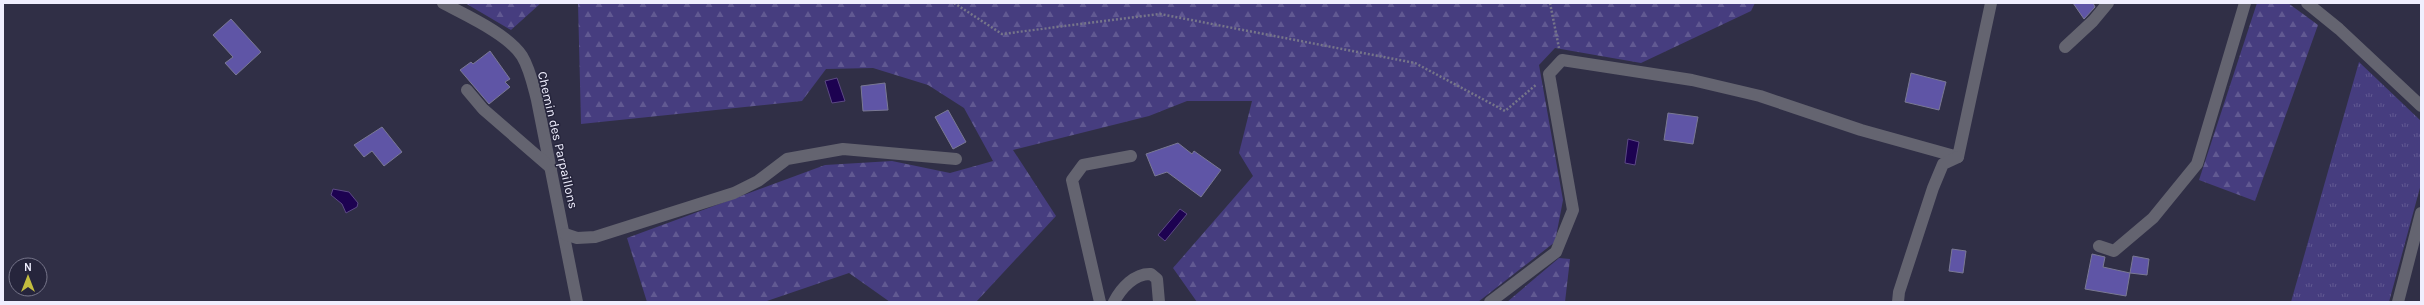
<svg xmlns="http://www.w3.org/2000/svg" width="2424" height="305" viewBox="0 0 2424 305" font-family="Karla,sans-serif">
	<defs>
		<pattern id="grass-tufts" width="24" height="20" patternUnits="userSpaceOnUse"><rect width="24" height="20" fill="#463d7f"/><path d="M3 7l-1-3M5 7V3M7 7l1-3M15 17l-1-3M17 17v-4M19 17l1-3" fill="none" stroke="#615992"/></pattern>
		<pattern id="forest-firs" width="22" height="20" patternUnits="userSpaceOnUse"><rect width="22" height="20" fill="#463d7f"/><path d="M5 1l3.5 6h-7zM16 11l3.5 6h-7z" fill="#615992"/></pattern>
	</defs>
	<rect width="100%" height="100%" fill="#302f46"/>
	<path fill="url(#grass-tufts)" d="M2359,62L2421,121V184L2389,302H2291Z"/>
	<g fill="url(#forest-firs)">
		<path d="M465,3H541L511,30Z"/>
		<path d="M578,3H1755L1751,11L1641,63L1555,48L1539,65L1563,200L1555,242L1478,302H1197L1173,268L1253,176L1239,153L1252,101H1187L1149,116L1013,150L1056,216L976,302H890L849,273L764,302H647L627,238L825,165L892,161L950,173L993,161L964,108L928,85L873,68L826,69L802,101L581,124Z"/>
		<path d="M2257,3H2288L2318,25L2255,201L2199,180Z"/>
		<path d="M1559,258L1570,259L1565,302H1507Z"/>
	</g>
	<g fill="#1d0251" stroke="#5c4985">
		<path d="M837,78L845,101L832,103L825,81Z"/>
		<path d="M1628,139L1639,142L1635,165L1625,163Z"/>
		<path d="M333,189L349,192L358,203L357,207L346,213L342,204L331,195Z"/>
		<path d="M1180,209L1187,214L1165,241L1158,235Z"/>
	</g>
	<g fill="#5f55a6" stroke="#7a7994">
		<path d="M2073,3H2093L2095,7L2084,19Z"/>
		<path d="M231,19L261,52L236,75L225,63L233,57L213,35Z"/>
		<path d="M490,51L510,79L505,82L510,87L489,104L460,70L471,62L473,64Z"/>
		<path d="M1911,73L1946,82L1939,110L1905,102Z"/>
		<path d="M885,83L888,110L863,111L861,86Z"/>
		<path d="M948,110L966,142L953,149L935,117Z"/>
		<path d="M1668,113L1698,117L1693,144L1664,140Z"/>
		<path d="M382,127L402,152L384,166L372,151L364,157L354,145Z"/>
		<path d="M1178,143L1192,154L1194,151L1221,170L1201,197L1167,172L1155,176L1146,154Z"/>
		<path d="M1952,249L1966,251L1963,273L1949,271Z"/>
		<path d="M2092,254L2105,257L2103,267L2130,273L2126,296L2085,289Z"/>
		<path d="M2133,256L2149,259L2147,275L2130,273Z"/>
	</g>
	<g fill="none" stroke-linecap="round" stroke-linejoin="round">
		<g stroke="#76758a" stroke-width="2.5" stroke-dasharray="2 2" stroke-linecap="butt">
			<path d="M954,3L1002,34L1160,14L1415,63L1505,111L1537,84"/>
			<path d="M1550,3L1559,48"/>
		</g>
		<g stroke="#646470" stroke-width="12">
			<path d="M443,3C465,15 508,34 522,56C530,69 533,85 537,100L577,302"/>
			<path d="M2307,3L2339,29L2421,106"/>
			<path d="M2065,47L2093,21L2108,3"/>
			<path d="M467,90L483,109L551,168"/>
			<path d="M565,234L577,238L595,237L734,193L758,181L787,159L843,149L956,159"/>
			<path d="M2099,246L2114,251L2153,218L2197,164L2245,3"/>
			<path d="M1100,302L1072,180L1083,165L1131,156"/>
			<path d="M1114,302C1121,288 1135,273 1151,274L1157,279L1159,302"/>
			<path d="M1490,302L1556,252L1573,210L1549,74L1562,60L1692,80L1760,96L1861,130L1958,157L1991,3"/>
			<path d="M1898,302L1899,292L1933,188L1943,164L1958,157"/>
			<path d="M2398,302L2421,213"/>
		</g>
	</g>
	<g text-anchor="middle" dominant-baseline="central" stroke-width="3" stroke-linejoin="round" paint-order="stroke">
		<g font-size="13" fill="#efeefe" stroke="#26253c">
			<text transform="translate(558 140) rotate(77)">Chemin des Parpaillons</text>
		</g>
	</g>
	<rect width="2424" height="305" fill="none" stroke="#efeefe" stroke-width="8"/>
	<g transform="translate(28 277)"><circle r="19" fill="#26253c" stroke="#76758a"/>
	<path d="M0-3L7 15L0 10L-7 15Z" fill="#c3bd3f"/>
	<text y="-6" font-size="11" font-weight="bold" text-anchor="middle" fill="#efeefe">N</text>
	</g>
</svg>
